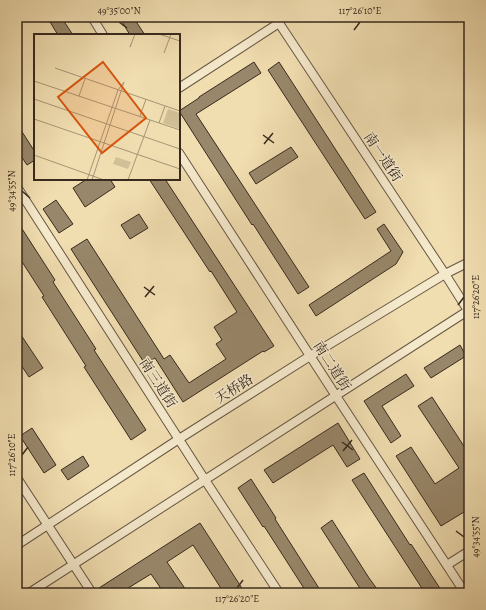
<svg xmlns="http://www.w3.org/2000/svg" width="486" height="610" viewBox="0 0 486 610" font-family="Alegreya,'Noto Serif SC',serif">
	<rect width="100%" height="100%" fill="#f0ddb0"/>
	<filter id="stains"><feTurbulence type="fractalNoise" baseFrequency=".005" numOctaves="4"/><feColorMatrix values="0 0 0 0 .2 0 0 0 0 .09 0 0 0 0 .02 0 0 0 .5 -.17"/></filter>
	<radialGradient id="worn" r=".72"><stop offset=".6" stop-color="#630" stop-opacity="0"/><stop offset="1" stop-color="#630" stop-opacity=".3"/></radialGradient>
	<g fill="#98876a" stroke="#382a1e">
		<path d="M47,17H61L73,35H58Z"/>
		<path d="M125,17H133L145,35H130L121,20Z"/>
		<path d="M254,62L261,73L196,114L309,287L298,294L253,224L252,225L179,111L199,98V97Z"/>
		<path d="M279,62L376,212L365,219L268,70Z"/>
		<path d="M17,124L35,152V160L27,165L17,150Z"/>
		<path d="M291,147L298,157L256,184L249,173Z"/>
		<path d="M87,179H110L115,187L85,207L73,188Z"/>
		<path d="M149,179H165L274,346L264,352L263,351L183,402L155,358L145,364L71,249L87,239L164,359L170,355L189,383L226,359L216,344L222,340L214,327L237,312L211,271L210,272Z"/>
		<path d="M56,200L73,224L59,233L43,209Z"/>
		<path d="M139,214L148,228L130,239L121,225Z"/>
		<path d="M17,221L55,280L53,282L96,349L94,350L146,430L131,440L84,367L86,366L42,297L44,296L17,254Z"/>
		<path d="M384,224L403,252L396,264L316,316L309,305L391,251L377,229Z"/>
		<path d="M17,329L43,368L29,377L17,359Z"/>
		<path d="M460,345L466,356L431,378L424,368Z"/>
		<path d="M406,374L414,386L382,406L401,436L391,443L364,401Z"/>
		<path d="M432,397L469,454V509L441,526L396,456L411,447L435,484L459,468L418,406Z"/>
		<path d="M338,423L360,459L347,467L333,445L273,483L264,470Z"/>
		<path d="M32,428L56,465L44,473L20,436Z"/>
		<path d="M83,456L89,466L68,480L61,470Z"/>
		<path d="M364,473L410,545L411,544L443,593H425L352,480Z"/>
		<path d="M251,479L276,518L275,519L322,593H307L264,526L263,527L238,488Z"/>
		<path d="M332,520L369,578L380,593H363L352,576L321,528Z"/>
		<path d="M200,523L245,593H224L193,545L167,562L188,593H164L151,574L125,590L127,593H102L99,588Z"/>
	</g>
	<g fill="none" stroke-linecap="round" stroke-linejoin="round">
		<g stroke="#665742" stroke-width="10">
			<g id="minor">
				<path d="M92,17L103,35"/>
				<path d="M275,17L445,274L469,312"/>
				<path d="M179,88L279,23"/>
				<path d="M179,153L336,396L465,593"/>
				<path d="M17,187L205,480L279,593"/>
				<path d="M17,478L92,593"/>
				<path d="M17,545L179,439L310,356L445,274L469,262"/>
				<path d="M447,565L469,551"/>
				<path d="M29,593L469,310"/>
			</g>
		</g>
		<use href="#minor" stroke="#f5e9cc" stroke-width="8"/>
	</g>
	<path fill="none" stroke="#382a1e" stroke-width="1.5" d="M119,22L127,28M354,30L360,22M263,135L274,143M264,144L273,133M22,191L30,198M144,287L155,295M145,297L154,286M458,305L464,297M342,442L353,450M343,451L352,440M22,455L28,447M456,531L464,537M237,588L243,580"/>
	<g text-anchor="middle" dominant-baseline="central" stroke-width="3" stroke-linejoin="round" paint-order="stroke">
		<g font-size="14" fill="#382a1e" stroke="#f5e9cc">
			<text transform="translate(383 157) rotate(56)">南一道街</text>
			<text transform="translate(332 366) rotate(57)">南二道街</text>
			<text transform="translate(158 383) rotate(57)">南三道街</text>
			<text transform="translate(234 389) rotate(-32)">天桥路</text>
		</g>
	</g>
	<g transform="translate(34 34)">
		<rect width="146" height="146" fill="#f0ddb0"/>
		<path d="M134,75L146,79V95L129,89Z" fill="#d1bf97"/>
		<path d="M82,123L97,128L94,135L79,130Z" fill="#d1bf97"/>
		<path fill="none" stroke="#a69576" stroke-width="1" d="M125,0L146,7M97,10L96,13L101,0M130,19L137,0M0,24V40M21,34L146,77M0,47L146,96M45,62L51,45M0,65L146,115M106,82L112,65M0,85L146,135M125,89L131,72M0,121L70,146M53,146L84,56L90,48M58,146L90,48M94,146L116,86"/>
		<path fill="#d6540e" fill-opacity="0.15" stroke="#d6540e" stroke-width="2" d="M69,28L112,84L68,119L24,63Z"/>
		<rect width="146" height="146" fill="none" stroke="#382a1e" stroke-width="2"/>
	</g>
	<rect width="486" height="610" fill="none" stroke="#f0ddb0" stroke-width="44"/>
	<rect x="22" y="22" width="442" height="566" fill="none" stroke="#382a1e" stroke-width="1.5"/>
	<g font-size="10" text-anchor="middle" fill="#382a1e">
		<text x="119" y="14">49°35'00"N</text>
		<text x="360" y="14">117°26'10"E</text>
		<text transform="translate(11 191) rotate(-90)" y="4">49°34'55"N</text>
		<text transform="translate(475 297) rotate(-90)" y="4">117°26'20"E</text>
		<text transform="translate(11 455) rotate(-90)" y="4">117°26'10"E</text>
		<text transform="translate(475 537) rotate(-90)" y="4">49°34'55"N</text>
		<text x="237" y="602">117°26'20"E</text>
	</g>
	<rect width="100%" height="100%" filter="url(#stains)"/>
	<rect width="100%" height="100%" fill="url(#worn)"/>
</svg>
